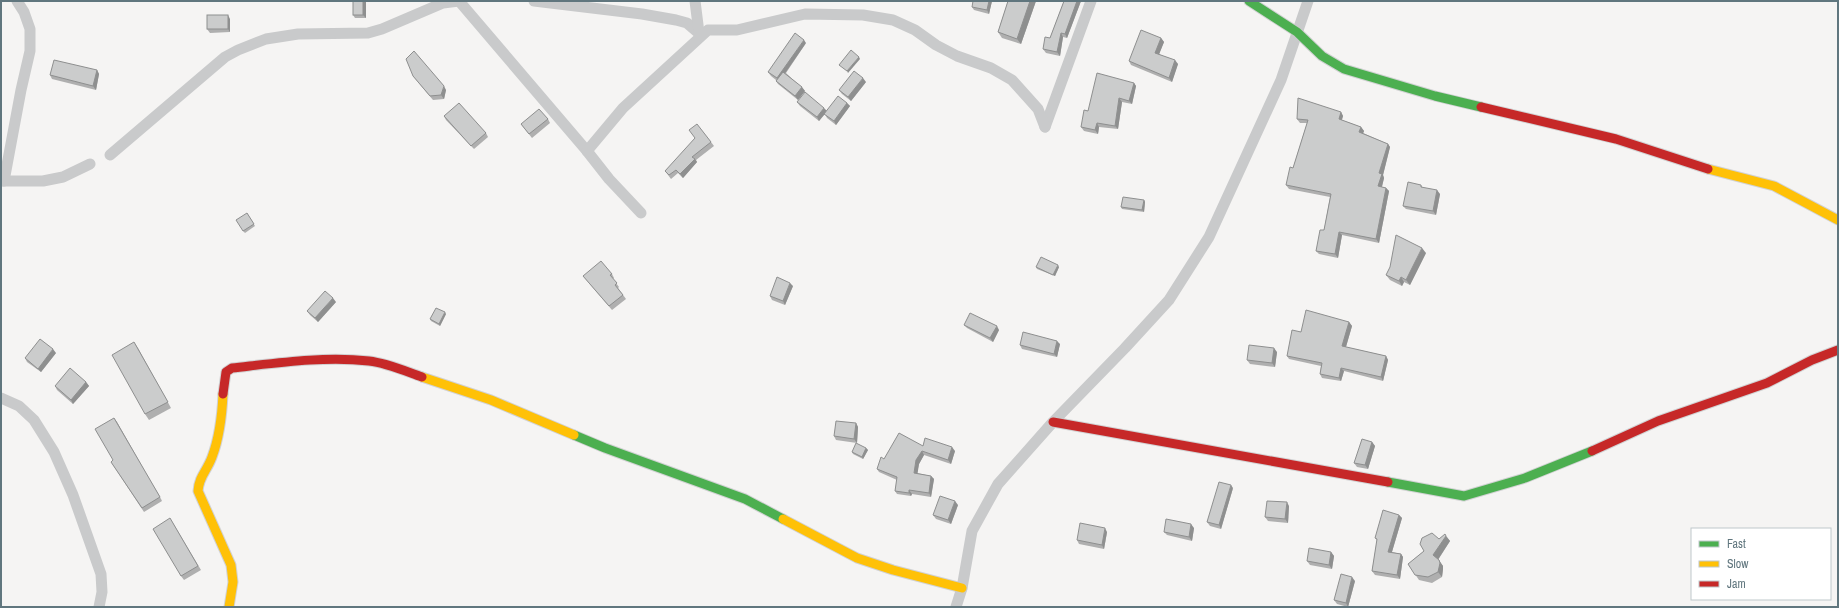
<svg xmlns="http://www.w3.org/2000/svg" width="1839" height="608" viewBox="0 0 1839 608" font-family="'Archivo Narrow',sans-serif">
	<rect width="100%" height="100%" fill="#f5f4f3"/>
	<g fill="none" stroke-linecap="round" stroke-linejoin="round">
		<g stroke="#d1d2d3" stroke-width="11">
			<g id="fast">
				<path d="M1249,1L1297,32L1322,56L1344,69L1435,96L1481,107"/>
				<path d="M574,435L605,448L745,499L783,519"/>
				<path d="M1388,482L1464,496L1525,478L1592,451"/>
			</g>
		</g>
		<g stroke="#d1d2d3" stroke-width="11">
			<g id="slow">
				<path d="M1708,169L1774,186L1838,220"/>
				<path d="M422,377L491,400L574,435"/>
				<path d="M223,394C222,416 220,436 212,457C207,471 199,476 198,491L231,565L233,582L229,607"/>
				<path d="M783,519L857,558L893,570L962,588"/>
			</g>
		</g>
		<g stroke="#d1d2d3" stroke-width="11">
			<g id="jam">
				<path d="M1481,107L1616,139L1708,169"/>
				<path d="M223,394L226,372L232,368C277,363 324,356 369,361C387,363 405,371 422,377"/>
				<path d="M1053,422L1388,482"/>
				<path d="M1592,451L1658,421L1767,383L1812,360L1838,350"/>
			</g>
		</g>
		<g stroke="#c9cacb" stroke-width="11">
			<path d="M459,1L587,151L609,179L641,213"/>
			<path d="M534,1L642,14L676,20L687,23L701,35"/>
			<path d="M695,1L699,33"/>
			<path d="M1045,127L1091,1"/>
			<path d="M587,151L623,108L708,30H737L805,14L863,15L893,20L915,30L936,45L957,56L991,68L1012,80L1038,109L1045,127"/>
			<path d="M110,155L225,57L238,50L266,39L298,34L368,33L382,29L443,3L459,1"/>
			<path d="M1,181H43L63,177L90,164"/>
			<path d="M4,181L21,90L30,51V29L24,12L17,1"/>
			<path d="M1,398L19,406L34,420L54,452L73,495L101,574L102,592L99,607"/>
			<path d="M956,607L962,588L972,531L998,484L1053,422L1125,348L1169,300L1209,237L1281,80L1308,1"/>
		</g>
		<use href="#fast" stroke="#4caf50" stroke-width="9"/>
		<use href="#slow" stroke="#ffc107" stroke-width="9"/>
		<use href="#jam" stroke="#c62828" stroke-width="9"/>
	</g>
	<g fill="#afafaf">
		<path d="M353,1H366V18H355L353,15Z"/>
		<path d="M992,1L989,14L974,10L972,7Z"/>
		<path d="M1008,1H1036L1021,44L1002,38L998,32Z"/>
		<path d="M1064,1H1081L1067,38L1063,37L1060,56L1046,53L1043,49L1050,38Z"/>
		<path d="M230,19V32L210,33L207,29Z"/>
		<path d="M1161,38L1164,42L1159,54L1178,64L1172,82L1131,65L1129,61Z"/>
		<path d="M806,43L786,73L805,91L798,100L778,84L776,81V80L771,76L768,72Z"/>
		<path d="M97,70L99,74L96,90L52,79L50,75Z"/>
		<path d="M413,76L446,90L444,99L433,100Z"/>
		<path d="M866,82L851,101L842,94L839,90Z"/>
		<path d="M1134,83L1136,86L1132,104L1122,102L1118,129L1099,127L1098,134L1084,131L1081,127L1088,111Z"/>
		<path d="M797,102L827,111L847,103L850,106L836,125L827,118L825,114L819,121L800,106Z"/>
		<path d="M1341,112L1343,116L1342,120L1361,127L1364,131L1363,133L1388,144L1390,147L1383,175L1384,178L1382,187L1386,188L1389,191L1379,243L1342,235L1338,258L1319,254L1316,251L1324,230L1330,197L1289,189L1286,185L1293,168L1307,123H1300L1297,119Z"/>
		<path d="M444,116L486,133L488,137L474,149L446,120Z"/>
		<path d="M548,119L550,123L532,138L521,124Z"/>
		<path d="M711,142L714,146L696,160L697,162L683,178L678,173L671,179L665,171Z"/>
		<path d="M1421,185L1423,188L1440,194L1436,215L1406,209L1403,206Z"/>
		<path d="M1144,200L1145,202L1144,212L1122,209L1121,207Z"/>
		<path d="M247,213L255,226L245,233L243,231Z"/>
		<path d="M1426,253L1410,285L1404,282L1402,286L1390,280L1386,275Z"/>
		<path d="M1036,267H1059L1055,276L1037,269Z"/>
		<path d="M612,274L614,278L613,279L619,287L618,288L626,299L612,310L583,276Z"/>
		<path d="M793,286L785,305L772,300L770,296Z"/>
		<path d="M336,302L318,322L310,315L307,311Z"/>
		<path d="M446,314L440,326L431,321L430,319Z"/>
		<path d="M1349,322L1352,326L1346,347L1386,356L1388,360L1383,381L1344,371L1341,381L1322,378L1320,374L1321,366L1289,359L1287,356L1301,332Z"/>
		<path d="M964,325L999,330L993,342L967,328Z"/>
		<path d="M134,342L138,348L171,408L149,420L145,414Z"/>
		<path d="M1060,344L1057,357L1022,349L1020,345Z"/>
		<path d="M1277,352L1275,367L1250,364L1247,360Z"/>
		<path d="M56,353L41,372L27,362L25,358Z"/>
		<path d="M86,382L89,386L73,404L57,390L55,386Z"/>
		<path d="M114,418L162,501L144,512L111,462L113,460Z"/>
		<path d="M856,423L858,427L857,443L836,440L834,436Z"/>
		<path d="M1372,442L1375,446L1368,469L1357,467L1354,463Z"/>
		<path d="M923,446L955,451L951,464L924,455L919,464L917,473L931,476L934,479L931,497L912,494L911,496L897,494L895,491L897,480L879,472L877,469L884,459Z"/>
		<path d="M866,448L868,450L863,459L853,454L852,452Z"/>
		<path d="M1233,488L1221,529L1210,526L1207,522Z"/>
		<path d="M958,505L951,524L936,519L933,515Z"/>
		<path d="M1289,506L1288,523L1268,521L1265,517Z"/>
		<path d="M1399,515L1402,518L1392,552L1401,554L1403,557L1400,579L1375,575L1372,571L1377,540L1375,538Z"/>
		<path d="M170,518L201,570L184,580L181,576Z"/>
		<path d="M1194,528L1192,541L1167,535L1164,532Z"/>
		<path d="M1107,532L1104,549L1079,544L1077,540Z"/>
		<path d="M1446,536L1450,541L1438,560L1443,566V569L1442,577L1432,583L1419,580L1408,564L1439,539Z"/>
		<path d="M1331,552L1334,556L1332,569L1310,565L1307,561Z"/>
		<path d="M1355,581L1348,607L1337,604L1334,600Z"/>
	</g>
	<g fill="#8e8f8f">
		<path d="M363,1H366V18L363,15Z"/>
		<path d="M989,1H992L989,14L987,10Z"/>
		<path d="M1030,1H1036L1021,44L1017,39Z"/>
		<path d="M1077,1H1081L1067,38L1065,34Z"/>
		<path d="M228,15L230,19V32L228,29Z"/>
		<path d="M1061,33L1063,37L1060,56L1057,52Z"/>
		<path d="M1161,38L1164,42L1158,57L1155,53Z"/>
		<path d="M804,40L806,43L779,82L777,78Z"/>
		<path d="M859,57L860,59L848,73L847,71Z"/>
		<path d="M1175,60L1178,64L1172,82L1169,78Z"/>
		<path d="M97,70L99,74L96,90L93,86Z"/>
		<path d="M863,78L866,82L851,101L848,97Z"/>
		<path d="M1134,83L1136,86L1132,104L1129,101Z"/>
		<path d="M444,86L446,90L444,99L441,95Z"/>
		<path d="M802,87L805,91L798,100L795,96Z"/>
		<path d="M1119,98L1122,102L1118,129L1115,126Z"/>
		<path d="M847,103L850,106L836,125L834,121Z"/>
		<path d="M824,108L827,111L819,121L817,117Z"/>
		<path d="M1341,112L1343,116L1341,122L1339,119Z"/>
		<path d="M1097,123L1099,127L1098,134L1095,130Z"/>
		<path d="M1361,127L1364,131L1362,136L1359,132Z"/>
		<path d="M1388,144L1390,147L1383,175L1384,178L1381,190L1378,186L1379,173Z"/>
		<path d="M695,159L697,162L683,178L680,174Z"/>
		<path d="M1386,188L1389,191L1379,243L1376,239Z"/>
		<path d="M1437,190L1440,194L1436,215L1433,211Z"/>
		<path d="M1144,200L1145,202L1144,212L1142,210Z"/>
		<path d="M1339,232L1342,235L1338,258L1335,254Z"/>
		<path d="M1422,248L1426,253L1410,285L1406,280Z"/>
		<path d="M1058,265L1059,267L1055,276L1053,275Z"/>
		<path d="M1401,277L1404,282L1402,286L1399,281Z"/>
		<path d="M790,283L793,286L785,305L783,301Z"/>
		<path d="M333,298L336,302L318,322L315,318Z"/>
		<path d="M445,312L446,314L440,326L439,324Z"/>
		<path d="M1349,322L1352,326L1345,350L1342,346Z"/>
		<path d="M997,326L999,330L993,342L990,338Z"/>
		<path d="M1057,341L1060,344L1057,357L1054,354Z"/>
		<path d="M1274,348L1277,352L1275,367L1272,363Z"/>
		<path d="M53,349L56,353L41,372L38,369Z"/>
		<path d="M1386,356L1388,360L1383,381L1381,377Z"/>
		<path d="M1341,368L1344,371L1341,381L1339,378Z"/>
		<path d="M86,382L89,386L73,404L71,400Z"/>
		<path d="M114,418L117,422L162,501L160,497Z"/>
		<path d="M856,423L858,427L857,443L854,439Z"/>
		<path d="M1372,442L1375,446L1368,469L1365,465Z"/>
		<path d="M952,447L955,451L951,464L948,460Z"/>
		<path d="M866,448L868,450L863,459L862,457Z"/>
		<path d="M922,451L924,455L919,464L917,477L914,473L916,460Z"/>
		<path d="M931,476L934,479L931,497L929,493Z"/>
		<path d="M1231,485L1233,488L1221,529L1219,525Z"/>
		<path d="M909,490L912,494L911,496L909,493Z"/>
		<path d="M955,501L958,505L951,524L948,520Z"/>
		<path d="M1287,502L1289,506L1288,523L1285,519Z"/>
		<path d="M1399,515L1402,518L1391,555L1388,552Z"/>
		<path d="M1191,524L1194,528L1192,541L1189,537Z"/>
		<path d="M1105,528L1107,532L1104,549L1102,545Z"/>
		<path d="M1446,536L1450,541L1437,561L1433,555Z"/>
		<path d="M1331,552L1334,556L1332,569L1329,565Z"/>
		<path d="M1401,554L1403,557L1400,579L1397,575Z"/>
		<path d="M1439,560L1443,566V569L1442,577L1438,572Z"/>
		<path d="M1352,577L1355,581L1348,607L1346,603Z"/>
	</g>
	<g fill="#cbcccc" stroke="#8e8f8f">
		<rect x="353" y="1" width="10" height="14"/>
		<path d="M973,1H989L987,10L972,7Z"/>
		<path d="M1008,1H1030L1017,39L998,32Z"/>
		<path d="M1064,1H1077L1065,34L1061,33L1057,52L1043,49L1045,37L1050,38Z"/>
		<rect x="207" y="15" width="21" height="14"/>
		<path d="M1141,30L1161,38L1155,53L1175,60L1169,78L1129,61Z"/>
		<path d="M795,33L804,40L777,78L768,72Z"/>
		<path d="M851,50L859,57L847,71L839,65Z"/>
		<path d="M414,51L444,86L441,95L430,96L413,76L406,59Z"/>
		<path d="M54,60L97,70L93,86L50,75Z"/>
		<path d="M854,71L863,78L848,97L839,90Z"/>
		<path d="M783,72L802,87L795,96L776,81Z"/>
		<path d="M1097,73L1134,83L1129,101L1119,98L1115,126L1097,123L1095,130L1081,127L1084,110L1088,111Z"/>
		<path d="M805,92L824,108L817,117L797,102Z"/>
		<path d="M838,96L847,103L834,121L824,114Z"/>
		<path d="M1298,98L1341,112L1339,119L1361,127L1359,132L1388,144L1379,173L1382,174L1378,186L1386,188L1376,239L1339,232L1335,254L1316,251L1320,230H1324L1331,194L1286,185L1290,167L1293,168L1308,120L1297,119Z"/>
		<path d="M459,103L486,133L471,146L444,116Z"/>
		<path d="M539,109L548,119L529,134L521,124Z"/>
		<path d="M697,124L711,142L692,157L695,159L680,174L676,170L669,175L665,171L695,138L689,130Z"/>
		<path d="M1408,182L1421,185V187L1437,190L1433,211L1403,206Z"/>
		<path d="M1123,197L1144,200L1142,210L1121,207Z"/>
		<path d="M247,213L254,224L243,231L236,220Z"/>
		<path d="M1396,235L1422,248L1406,280L1401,277L1399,281L1386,275L1390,267Z"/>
		<path d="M1041,257L1058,265L1053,275L1036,267Z"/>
		<path d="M601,261L612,274L610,275L617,283L615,285L623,295L609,306L583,276Z"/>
		<path d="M777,277L790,283L783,301L770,296Z"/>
		<path d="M325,291L333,298L315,318L307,311Z"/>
		<path d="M436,308L445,312L439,324L430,319Z"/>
		<path d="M1306,310L1349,322L1342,346L1386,356L1381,377L1341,368L1339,378L1320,374L1322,363L1287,356L1292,330L1301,332Z"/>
		<path d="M970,313L997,326L990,338L964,325Z"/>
		<path d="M1023,332L1057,341L1054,354L1020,345Z"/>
		<path d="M40,339L53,349L38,369L25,358Z"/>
		<path d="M134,342L168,402L145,414L112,355Z"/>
		<path d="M1249,345L1274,348L1272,363L1247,360Z"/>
		<path d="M70,368L86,382L71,400L55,386Z"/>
		<path d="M114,418L160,497L142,508L111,462L113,460L95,429Z"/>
		<path d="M836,421L856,423L854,439L834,436Z"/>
		<path d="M899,433L923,446L925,438L952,447L948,460L922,451L916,460L914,473L931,476L929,493L909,490V493L895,491L897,477L877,469L881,457L884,459Z"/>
		<path d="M1362,439L1372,442L1365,465L1354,463Z"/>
		<path d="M856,443L866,448L862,457L852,452Z"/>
		<path d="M1219,482L1231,485L1219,525L1207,522Z"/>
		<path d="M940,496L955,501L948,520L933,515Z"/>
		<path d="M1267,501L1287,502L1285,519L1265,517Z"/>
		<path d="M1383,510L1399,515L1388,552L1401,554L1397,575L1372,571L1377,539L1375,538Z"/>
		<path d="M170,518L198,566L181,576L153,529Z"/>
		<path d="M1166,519L1191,524L1189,537L1164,532Z"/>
		<path d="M1080,523L1105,528L1102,545L1077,540Z"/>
		<path d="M1432,533L1439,539L1445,534L1446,536L1433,555L1439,560L1440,563L1438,572L1428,577L1415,575L1408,564L1424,551L1420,544L1422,538Z"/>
		<path d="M1309,548L1331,552L1329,565L1307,561Z"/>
		<path d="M1341,574L1352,577L1346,603L1334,600Z"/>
	</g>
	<rect width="1839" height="608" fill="none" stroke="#60767e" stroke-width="4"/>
	<rect x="1691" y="528" width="140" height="72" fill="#ffffff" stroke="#bfc8cb"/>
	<rect x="1699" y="541" width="20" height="6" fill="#4caf50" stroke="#bfc8cb"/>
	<text x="1727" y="548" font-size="12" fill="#60767e">Fast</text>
	<rect x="1699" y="561" width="20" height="6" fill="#ffc107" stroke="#bfc8cb"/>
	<text x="1727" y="568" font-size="12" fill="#60767e">Slow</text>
	<rect x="1699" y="581" width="20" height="6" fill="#c62828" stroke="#bfc8cb"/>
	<text x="1727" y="588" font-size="12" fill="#60767e">Jam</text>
</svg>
